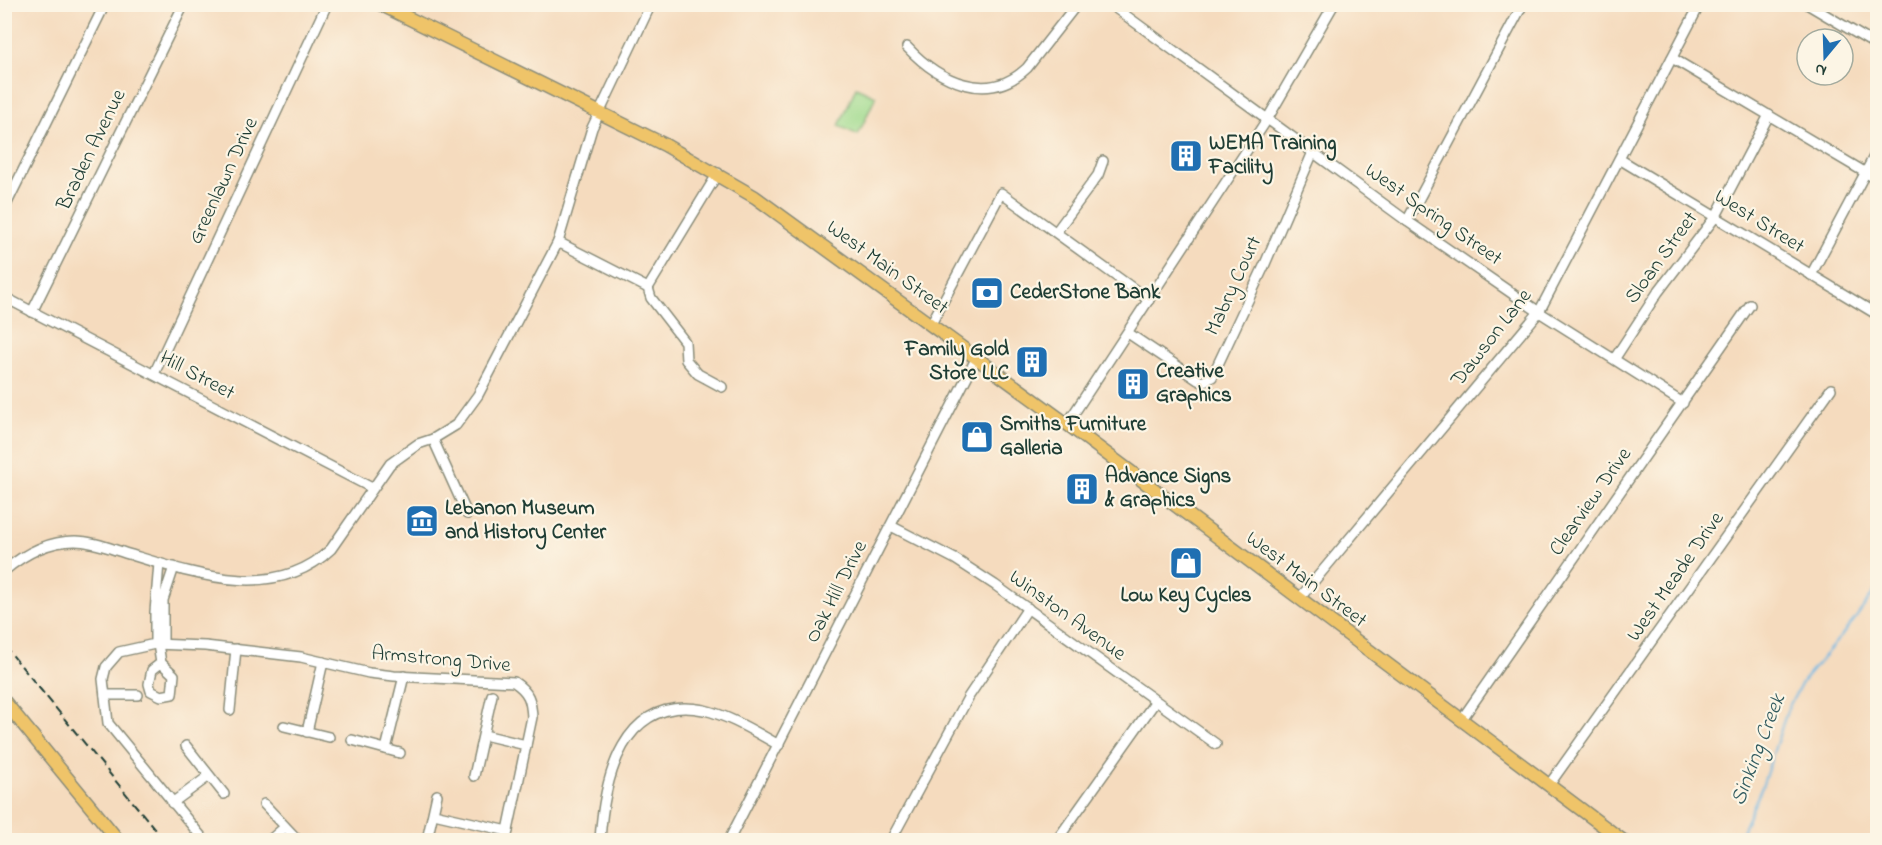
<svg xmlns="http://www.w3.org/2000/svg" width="1882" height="845" viewBox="0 0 1882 845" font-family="'Indie Flower',sans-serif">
	<rect width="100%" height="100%" fill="#fcf5e5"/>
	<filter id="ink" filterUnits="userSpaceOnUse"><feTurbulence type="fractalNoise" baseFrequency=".0167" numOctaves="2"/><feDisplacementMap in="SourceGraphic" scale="12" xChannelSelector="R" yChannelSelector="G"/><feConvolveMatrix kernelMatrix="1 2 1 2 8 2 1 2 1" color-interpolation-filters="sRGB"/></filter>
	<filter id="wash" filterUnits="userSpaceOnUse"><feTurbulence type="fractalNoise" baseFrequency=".008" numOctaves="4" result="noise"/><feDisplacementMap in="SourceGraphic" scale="24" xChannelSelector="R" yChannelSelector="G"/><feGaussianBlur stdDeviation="1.35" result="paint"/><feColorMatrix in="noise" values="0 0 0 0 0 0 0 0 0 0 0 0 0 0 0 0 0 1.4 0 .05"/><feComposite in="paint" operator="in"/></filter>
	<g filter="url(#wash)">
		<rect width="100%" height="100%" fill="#f5dbbe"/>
		<path fill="#9fda8d" stroke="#5f8c60" stroke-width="1.5" d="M856,87L876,96L858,135L839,126Z"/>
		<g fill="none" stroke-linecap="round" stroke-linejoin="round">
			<path stroke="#6ab7e4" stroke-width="2" d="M1738,840L1762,787L1788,708L1803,681L1852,623L1878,587"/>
		</g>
	</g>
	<g filter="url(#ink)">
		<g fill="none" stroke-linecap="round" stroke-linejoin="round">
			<g stroke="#8a8c79" stroke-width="12">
				<g id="minor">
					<path d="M1110,4L1407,221L1539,312L1683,403"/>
					<path d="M1807,4L1878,46"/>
					<path d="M907,47C939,81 988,105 1027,68L1077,4"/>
					<path d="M1672,58L1878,180"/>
					<path d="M1621,160L1878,315"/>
					<path d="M4,209L105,4"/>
					<path d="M1407,221L1523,4"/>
					<path d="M1056,232L1098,175L1103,161"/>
					<path d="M558,242L648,288L651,298L685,342L686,360L698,374L722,387"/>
					<path d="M1811,275L1878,149"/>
					<path d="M648,288L718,173"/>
					<path d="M4,297L372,488"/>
					<path d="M32,312L184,4"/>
					<path d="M931,324L1001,193L1149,300"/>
					<path d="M1128,333L1198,380L1202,382L1212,377L1265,264L1313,152"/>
					<path d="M1615,358L1658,292L1716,216L1769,115"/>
					<path d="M154,374L327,4"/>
					<path d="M1067,424L1268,118L1334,4"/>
					<path d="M433,439L467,514"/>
					<path d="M891,526L955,559L995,585L1216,744"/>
					<path d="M4,571C24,554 49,541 75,541C94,541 114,550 132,555C197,575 276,602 331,549L390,464L418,444L433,439L456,425L478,395L558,242L592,128L651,4"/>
					<path d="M1299,599L1539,312L1700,4"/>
					<path d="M155,644V612L159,563"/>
					<path d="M158,644L161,663L174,675L172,694L161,696L151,691L149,684L152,670L161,663"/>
					<path d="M163,644V600L174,567"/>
					<path d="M105,695H138"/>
					<path d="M230,710L236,649"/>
					<path d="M1462,719L1750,305"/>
					<path d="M284,726L329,737"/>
					<path d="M307,732L323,662"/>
					<path d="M484,735L526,745"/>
					<path d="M352,740L400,753"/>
					<path d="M186,746L224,794"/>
					<path d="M386,749L404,676"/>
					<path d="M474,776L492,695"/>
					<path d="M1549,785L1831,389"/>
					<path d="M172,803L209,776"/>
					<path d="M264,804L298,840"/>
					<path d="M434,814L508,831"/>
					<path d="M204,840L108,723L103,679L106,667L119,652L155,644L205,646L301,657L369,673L394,676L514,682C529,692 531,700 532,717L506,840"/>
					<path d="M270,840L285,827"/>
					<path d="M427,840L437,795"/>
					<path d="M600,840C604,779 622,694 704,710C730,716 755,732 779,745"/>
					<path d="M729,840L976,359"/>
					<path d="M891,840L969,696L1028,608"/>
					<path d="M1057,840L1155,702"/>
				</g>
			</g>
			<g stroke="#8a8c79" stroke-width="15">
				<g id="major">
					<path d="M380,4L665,145L755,197L1067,424L1622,840"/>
					<path d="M4,701L118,840"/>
				</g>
			</g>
			<use href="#minor" stroke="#fff" stroke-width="9"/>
			<use href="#major" stroke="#efc469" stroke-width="12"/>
			<path stroke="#1f3d34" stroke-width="2" stroke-dasharray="9 4.5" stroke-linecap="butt" d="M4,645L164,840"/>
		</g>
	</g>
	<defs>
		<g id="building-square" transform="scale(1.725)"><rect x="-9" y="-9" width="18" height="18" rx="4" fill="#1f6fb2" stroke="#fcf5e5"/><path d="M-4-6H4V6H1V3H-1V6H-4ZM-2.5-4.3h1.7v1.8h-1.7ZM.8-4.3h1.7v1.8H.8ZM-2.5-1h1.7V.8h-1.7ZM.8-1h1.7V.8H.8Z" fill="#fff"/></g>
		<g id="bank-square" transform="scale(1.725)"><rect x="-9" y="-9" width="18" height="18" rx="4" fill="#1f6fb2" stroke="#fcf5e5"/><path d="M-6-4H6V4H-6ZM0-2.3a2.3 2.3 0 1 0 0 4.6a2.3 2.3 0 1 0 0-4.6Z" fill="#fff"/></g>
		<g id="shop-square" transform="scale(1.725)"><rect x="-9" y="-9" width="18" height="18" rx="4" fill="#1f6fb2" stroke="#fcf5e5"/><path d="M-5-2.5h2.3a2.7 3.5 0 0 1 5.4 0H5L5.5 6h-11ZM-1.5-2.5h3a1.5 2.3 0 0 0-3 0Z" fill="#fff"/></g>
		<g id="museum-square" transform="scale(1.725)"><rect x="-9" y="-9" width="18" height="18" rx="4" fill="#1f6fb2" stroke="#fcf5e5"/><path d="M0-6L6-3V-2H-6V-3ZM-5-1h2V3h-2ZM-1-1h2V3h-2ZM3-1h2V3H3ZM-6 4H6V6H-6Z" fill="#fff"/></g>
	</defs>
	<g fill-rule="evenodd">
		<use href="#building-square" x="1186" y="156"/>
		<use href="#bank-square" x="987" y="293"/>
		<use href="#building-square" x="1032" y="362"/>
		<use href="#building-square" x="1133" y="384"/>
		<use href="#shop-square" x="977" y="437"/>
		<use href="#building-square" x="1082" y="489"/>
		<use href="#museum-square" x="422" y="521"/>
		<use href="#shop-square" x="1186" y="563"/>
	</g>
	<g text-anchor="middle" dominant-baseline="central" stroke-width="4.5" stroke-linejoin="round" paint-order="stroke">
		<g font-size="21" font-weight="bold" fill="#1f3d34" stroke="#fcf5e5" text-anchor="start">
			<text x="1209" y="144">WEMA Training<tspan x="1209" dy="24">Facility</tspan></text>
			<text x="1010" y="293">CederStone Bank</text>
			<text x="1009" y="350" text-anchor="end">Family Gold<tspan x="1009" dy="24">Store LLC</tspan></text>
			<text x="1156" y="372">Creative<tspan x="1156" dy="24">Graphics</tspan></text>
			<text x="1000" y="425">Smiths Furniture<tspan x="1000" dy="24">Galleria</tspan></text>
			<text x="1105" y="477">Advance Signs<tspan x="1105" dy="24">&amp; Graphics</tspan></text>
			<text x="445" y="509">Lebanon Museum<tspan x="445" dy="24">and History Center</tspan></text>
			<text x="1186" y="596" text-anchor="middle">Low Key Cycles</text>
		</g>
		<g font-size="21" fill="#1f3d34" stroke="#fcf5e5">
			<text transform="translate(92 150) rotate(-64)">Braden Avenue</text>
			<text transform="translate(224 181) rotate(-65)">Greenlawn Drive</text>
			<text transform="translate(1433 215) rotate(35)">West Spring Street</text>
			<text transform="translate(1759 222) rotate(32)">West Street</text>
			<text transform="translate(1662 258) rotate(-54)">Sloan Street</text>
			<text transform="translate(887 268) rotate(36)">West Main Street</text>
			<text transform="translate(1234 286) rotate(-65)">Mabry Court</text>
			<text transform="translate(1492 338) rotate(-52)">Dawson Lane</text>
			<text transform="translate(197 376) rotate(28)">Hill Street</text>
			<text transform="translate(1591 502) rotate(-55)">Clearview Drive</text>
			<text transform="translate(1676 577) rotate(-55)">West Meade Drive</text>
			<text transform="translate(1306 580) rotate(37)">West Main Street</text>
			<text transform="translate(837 592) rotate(-63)">Oak Hill Drive</text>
			<text transform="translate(1067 616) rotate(36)">Winston Avenue</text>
			<text transform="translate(441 660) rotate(5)">Armstrong Drive</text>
		</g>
		<g font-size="22" font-style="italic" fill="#325c60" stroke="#fcf5e5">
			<text transform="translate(1759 750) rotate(-69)">Sinking Creek</text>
		</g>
	</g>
	<rect width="1882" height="845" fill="none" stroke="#fcf5e5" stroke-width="24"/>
	<g transform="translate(1825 57) rotate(199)"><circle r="28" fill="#fcf5e5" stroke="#a4ab9e" stroke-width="1.5"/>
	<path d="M0-4.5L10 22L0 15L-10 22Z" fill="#1f6fb2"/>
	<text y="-9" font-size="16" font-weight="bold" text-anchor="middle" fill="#1f3d34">N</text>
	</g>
</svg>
